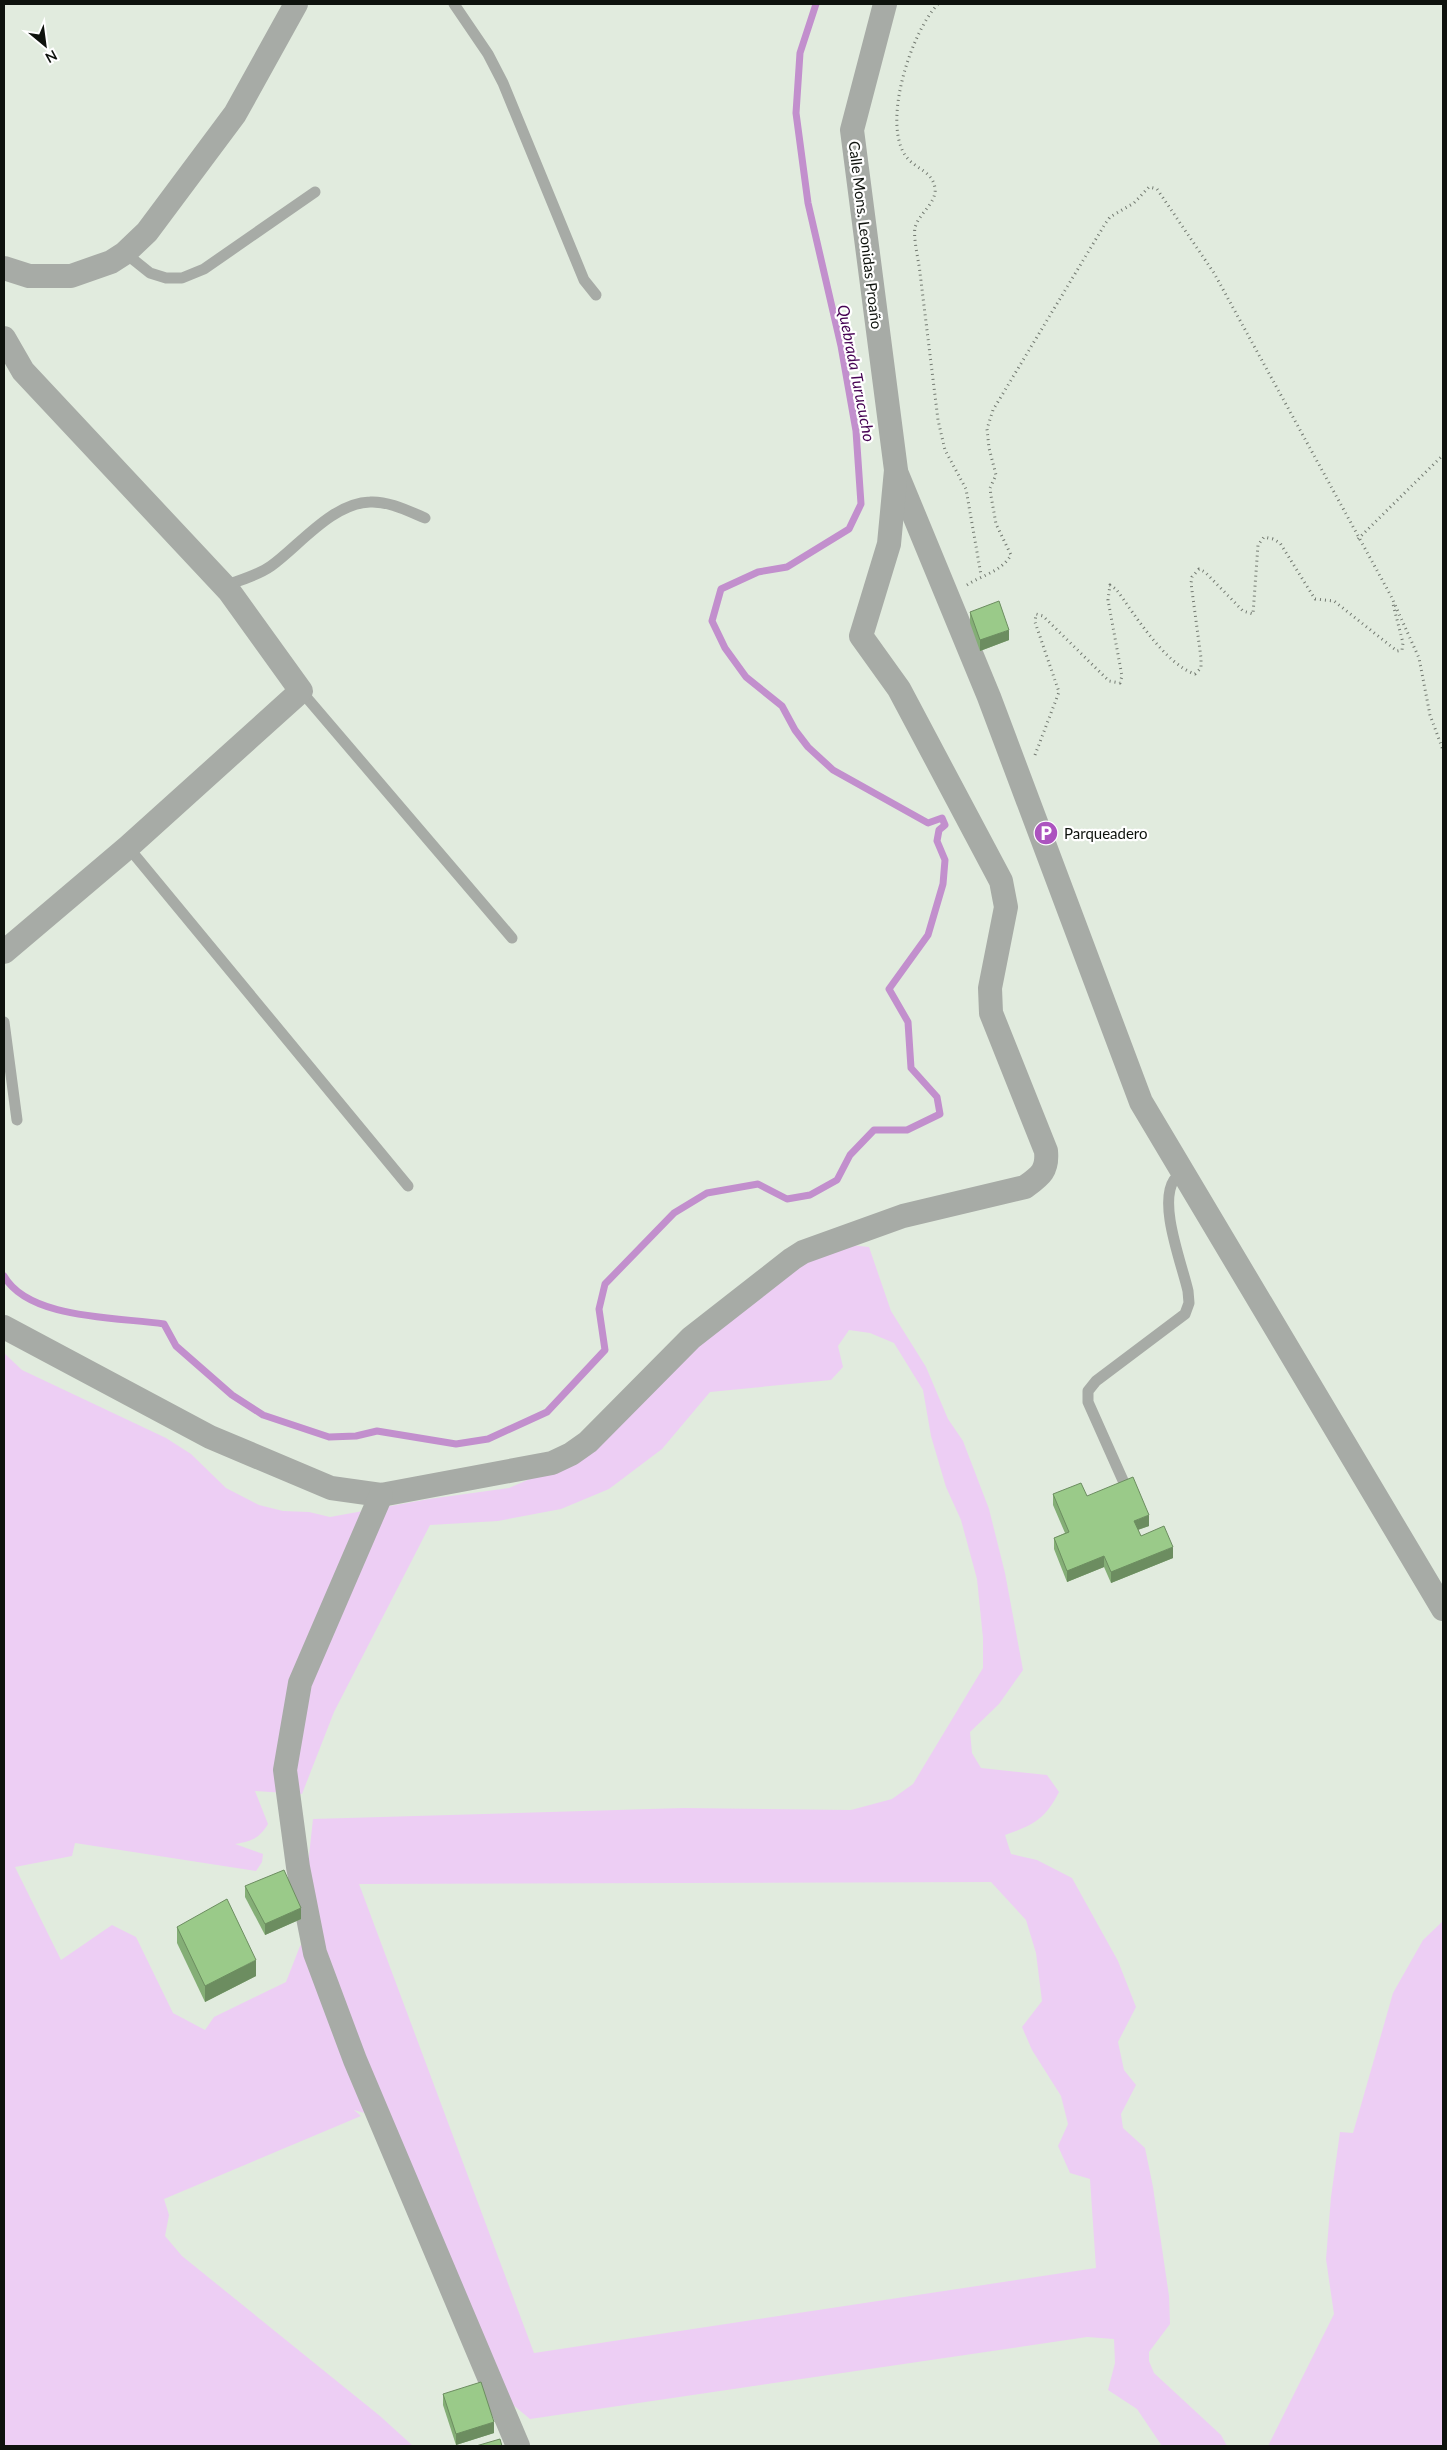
<svg xmlns="http://www.w3.org/2000/svg" width="1447" height="2450" viewBox="0 0 1447 2450" font-family="Lato,sans-serif">
	<rect width="100%" height="100%" fill="#e1ebde"/>
	<g fill="#edcef4" fill-rule="evenodd">
		<path d="M840,1244L869,1247L891,1311L926,1367L948,1419L963,1441L989,1509L1005,1573L1023,1670L999,1704L970,1732L972,1753L981,1768L1047,1775L1059,1792C1045,1820 1033,1825 1005,1835L1011,1854L1037,1860L1072,1878L1118,1961L1136,2007L1118,2042L1124,2070L1136,2085L1121,2114L1123,2128L1145,2148L1153,2187L1169,2296L1170,2324L1149,2352V2361L1154,2373L1221,2435L1227,2446H1162L1137,2409L1108,2390L1115,2363L1114,2339L1087,2337L530,2419L512,2404L368,2114L354,2110L361,2116L164,2199L169,2215L165,2236L182,2256L380,2416L413,2446H5L4,1353L22,1370L166,1438L191,1454L226,1488L259,1505L283,1511L309,1512L330,1517L429,1499L509,1488L532,1478L692,1339L800,1261ZM849,1330L870,1333L894,1343L923,1390L931,1436L946,1487L961,1520L977,1579L983,1638V1668L913,1784L892,1799L851,1810L684,1808L313,1819L307,1874L322,1929L300,1946L286,1982L214,2017L205,2030L173,2013L136,1937L112,1925L61,1960L15,1867L72,1856L75,1843L256,1871L262,1862L263,1854L235,1844C251,1841 259,1839 268,1824L255,1791L302,1794L334,1712L430,1525L498,1521L561,1509L609,1489L662,1449L710,1392L831,1380L843,1367L838,1346ZM991,1882L1026,1920L1036,1953L1042,2001L1022,2027L1032,2050L1061,2096L1068,2124L1058,2146L1070,2173L1090,2179L1096,2268L534,2353L359,1884Z"/>
		<path d="M1443,1921V2446H1268L1334,2314L1326,2259L1331,2197L1340,2132L1353,2133L1393,1993L1423,1940Z"/>
	</g>
	<g fill="none" stroke-linecap="round" stroke-linejoin="round">
		<path stroke="#c28fcd" stroke-width="7" d="M4,1276C29,1320 119,1317 164,1324L176,1346L232,1395L263,1415L329,1437L356,1436L377,1431L456,1444L488,1439L547,1412L605,1350L599,1309L605,1284L674,1213L707,1193L758,1184L787,1199L810,1195L837,1180L850,1155L874,1130H907L940,1114L937,1097L911,1068L908,1022L889,989L928,935L943,884L945,860L937,841L939,830L945,825L942,818L928,823L833,770L808,747L795,730L782,706L746,677L725,648L712,621L721,589L758,572L787,567L849,529L861,504L856,431L841,346L808,203L796,113L800,53L816,4"/>
		<g stroke="#737a71" stroke-width="3" stroke-dasharray="1 4" stroke-linecap="butt">
			<path d="M938,4C912,31 882,120 905,155C914,169 932,170 935,188C937,203 918,214 915,228C913,238 919,262 920,273C926,322 932,371 938,420L945,450L966,489L981,575"/>
			<path d="M1358,539L1443,455"/>
			<path d="M967,585C982,575 1001,572 1011,555L996,524L991,496L990,488L996,475L989,448L987,429L993,410L1105,224L1110,217L1134,203L1149,187L1157,189L1214,273L1391,596L1419,658L1430,715L1443,750"/>
			<path d="M1035,755L1059,692L1035,622L1036,614L1043,616L1109,681L1120,683L1122,676L1108,600L1110,585L1116,589C1135,615 1165,664 1195,674L1201,668V658L1191,583L1192,577L1199,569L1205,572L1243,611L1253,614L1258,545L1264,537L1273,539L1280,543L1315,599L1334,601L1397,651L1402,650L1403,643L1393,604"/>
		</g>
		<g stroke="#a7aba6" stroke-width="11">
			<path d="M454,4L488,54L503,83L584,280L596,295"/>
			<path d="M125,253L150,273L166,278H182L204,269L315,192"/>
			<path d="M224,586C240,580 257,576 271,566C299,546 332,503 370,502C389,501 408,511 425,518"/>
			<path d="M301,691L512,938"/>
			<path d="M128,847L408,1186"/>
			<path d="M4,1022L17,1120"/>
			<path d="M1125,1485L1088,1402V1391L1096,1381L1185,1314L1189,1303L1188,1291C1182,1264 1158,1204 1174,1180C1176,1177 1180,1175 1183,1172"/>
		</g>
		<g stroke="#a7aba6" stroke-width="24">
			<path d="M4,268L29,276H71L111,262L125,253L147,232L235,114L296,4"/>
			<path d="M4,338L23,371L229,591L301,691L128,847L4,952"/>
			<path d="M897,474L989,697L1141,1102L1443,1609"/>
			<path d="M4,1327L210,1437L331,1488L381,1495L552,1463L571,1454L588,1442L691,1338L792,1259L803,1252L903,1216L1025,1187C1040,1176 1048,1171 1046,1151L991,1013L990,988L1006,907L1001,881L899,689L861,636L889,544L896,470L852,130L885,4"/>
			<path d="M381,1495L300,1683L285,1770L298,1867L315,1953L355,2060L518,2446"/>
		</g>
	</g>
	<g fill="#84ae76">
		<path d="M970,612L1009,640L980,651L970,623Z"/>
		<path d="M1053,1494L1087,1496L1149,1526L1138,1530L1141,1536L1173,1558L1111,1583L1104,1567L1067,1582L1054,1549V1538L1065,1533L1053,1505Z"/>
		<path d="M245,1886L301,1919L265,1935L245,1897Z"/>
		<path d="M177,1927L256,1976L205,2002L177,1943Z"/>
		<path d="M443,2394L494,2433L456,2445L443,2405Z"/>
	</g>
	<g fill="#6c8d60">
		<path d="M1009,630V640L980,651V640Z"/>
		<path d="M1149,1515V1526L1134,1531V1521Z"/>
		<path d="M1173,1547V1558L1111,1583V1572Z"/>
		<path d="M1104,1556V1567L1067,1582V1571Z"/>
		<path d="M301,1908V1919L265,1935V1924Z"/>
		<path d="M256,1960V1976L205,2002V1986Z"/>
		<path d="M494,2422V2433L456,2445V2434Z"/>
	</g>
	<g fill="#9aca89" stroke="#6c8d60">
		<path d="M999,601L1009,630L980,640L970,612Z"/>
		<path d="M1133,1477L1149,1515L1134,1521L1141,1536L1164,1526L1173,1547L1111,1572L1104,1556L1067,1571L1054,1538L1069,1532L1053,1494L1081,1483L1087,1496Z"/>
		<path d="M284,1870L301,1908L265,1924L245,1886Z"/>
		<path d="M227,1899L256,1960L205,1986L177,1927Z"/>
		<path d="M481,2382L494,2422L456,2434L443,2394Z"/>
		<path d="M500,2439L502,2446H476Z"/>
	</g>
	<defs>
		<g id="parking-disc" transform="scale(1.25)"><circle r="9.5" fill="#ac53bf" stroke="#fff"/><path d="M-3.5-5.5H1a3.5 3.5 0 0 1 0 7H-1V5.5H-3.5ZM-1-3.4V-.6H.8a1.4 1.4 0 0 0 0-2.8Z" fill="#fff"/></g>
	</defs>
	<g fill-rule="evenodd">
		<use href="#parking-disc" x="1046" y="833"/>
	</g>
	<g text-anchor="middle" dominant-baseline="central" stroke-width="4.5" stroke-linejoin="round" paint-order="stroke">
		<g font-size="15" fill="#0e120d" stroke="#fff">
			<text transform="translate(866 235) rotate(83)">Calle Mons. Leonidas Proaño</text>
		</g>
		<g font-size="15" fill="#0e120d" stroke="#fff" text-anchor="start">
			<text x="1064" y="833">Parqueadero</text>
		</g>
		<g font-size="16" font-style="italic" fill="#460353" stroke="#fff">
			<text transform="translate(857 373) rotate(79)">Quebrada Turucucho</text>
		</g>
	</g>
	<rect width="1447" height="2450" fill="none" stroke="#0e120d" stroke-width="10"/>
	<g transform="translate(45 45) rotate(151)" stroke="#ffffff" stroke-width="4" paint-order="stroke">
	<path d="M0-4L9 19L0 12L-9 19Z" fill="#0e120d"/>
	<text y="-8" font-size="14" font-weight="bold" text-anchor="middle" fill="#0e120d">N</text>
	</g>
</svg>
